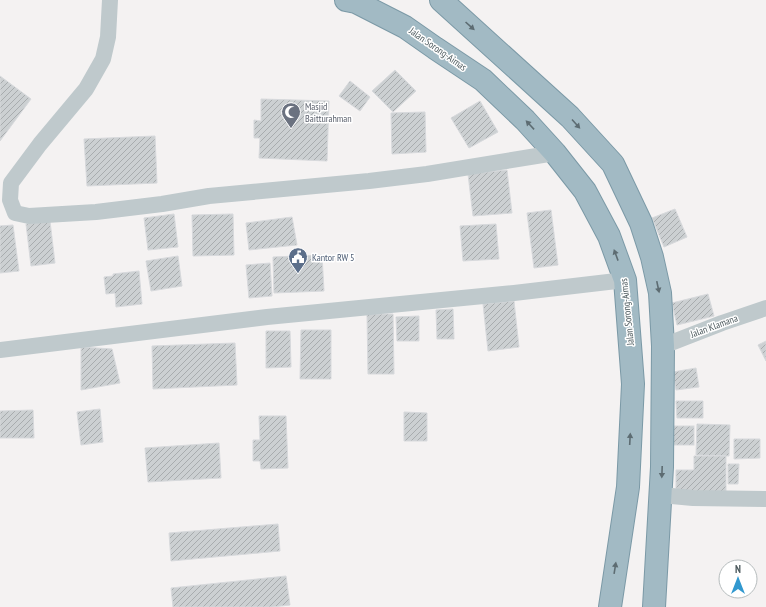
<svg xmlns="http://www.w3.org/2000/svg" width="766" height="607" viewBox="0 0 766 607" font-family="'PT Sans Narrow',sans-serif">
	<defs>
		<pattern id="building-hatch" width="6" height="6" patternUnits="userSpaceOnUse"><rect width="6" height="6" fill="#ccd0d2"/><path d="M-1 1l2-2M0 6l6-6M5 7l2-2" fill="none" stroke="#a8acae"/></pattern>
	</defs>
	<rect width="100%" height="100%" fill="#f4f2f2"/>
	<g fill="url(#building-hatch)" stroke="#d7d9dc">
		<path d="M395,70L416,91L393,112L372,91Z"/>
		<path d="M0,76L31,99L0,141Z"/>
		<path d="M350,81L370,97L360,111L339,96Z"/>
		<path d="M261,99L329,101L327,161L259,158L260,138H254V120L261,121Z"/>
		<path d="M480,101L498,132L469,148L451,118Z"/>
		<path d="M425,112L426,152L392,154L391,113Z"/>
		<path d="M155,136L157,183L87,186L84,139Z"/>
		<path d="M507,170L512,213L473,216L468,174Z"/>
		<path d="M675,209L687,237L664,247L652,218Z"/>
		<path d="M551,210L558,265L534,268L527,213Z"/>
		<path d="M174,214L178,247L148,250L144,218Z"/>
		<path d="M233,214L234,255L193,256L192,215Z"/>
		<path d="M292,217L297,245L249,250L246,223Z"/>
		<path d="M50,221L55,263L31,266L26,224Z"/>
		<path d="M496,224L499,259L463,261L460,226Z"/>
		<path d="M13,225L19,271L0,273V226Z"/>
		<path d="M322,255L324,291L274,293L273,257Z"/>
		<path d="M178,256L182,286L151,291L146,261Z"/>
		<path d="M270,263L272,296L249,298L246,265Z"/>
		<path d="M139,271L142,304L116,307L115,293L106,294L104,277L113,276V274Z"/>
		<path d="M708,294L714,316L677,325L672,303Z"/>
		<path d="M514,301L519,347L488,351L483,304Z"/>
		<path d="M453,309L454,339H437L436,310Z"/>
		<path d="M367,314H393L394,374H368Z"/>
		<path d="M419,316V341H397L396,317Z"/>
		<path d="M301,330H331V379H300Z"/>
		<path d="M266,331H290L291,367L266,368Z"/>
		<path d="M766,341V361L758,345Z"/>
		<path d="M235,343L237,385L153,389L152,346Z"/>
		<path d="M81,347L112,349L120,383L81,390Z"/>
		<path d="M696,368L699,387L676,390L673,372Z"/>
		<path d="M676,401H703V418H677Z"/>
		<path d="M100,409L103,442L81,445L77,412Z"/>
		<path d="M33,410L34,438H0V411Z"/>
		<path d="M404,412L427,413V441H404Z"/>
		<path d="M259,416H286L288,468L261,469L260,461H253V440H260Z"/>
		<path d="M697,424L730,425L729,456L696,455Z"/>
		<rect x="673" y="426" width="21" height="19"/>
		<path d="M734,439H760V458L734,459Z"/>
		<path d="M219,443L221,478L148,482L145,448Z"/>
		<path d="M694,456H726V492L676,491V470H694Z"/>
		<path d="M728,464H739L738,484H728Z"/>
		<path d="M278,524L280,551L171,561L169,533Z"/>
		<path d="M286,576L290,605L272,607H173L171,588Z"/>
	</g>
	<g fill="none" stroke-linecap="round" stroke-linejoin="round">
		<g stroke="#7b99a6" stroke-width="24">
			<g id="trunk">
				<path d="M346,0L356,2L405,27L435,48L483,80L525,120L555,153L585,191L609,236L625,280L633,384L628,487L610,607"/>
				<path d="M441,0L570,117L613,164L641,223L652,257L660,293L663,346L662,467L654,607"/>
			</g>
		</g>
		<g stroke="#bfc9cc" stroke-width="16">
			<path d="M110,0L108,37L103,59L86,89L40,144L11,183L10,200L15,213L29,216L96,212L162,204L209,196L369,181L427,174L555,153"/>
			<path d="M663,346L722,323L766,308"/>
			<path d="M0,350L267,317L514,293L625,280"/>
			<path d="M661,495L693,498L766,499"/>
		</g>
		<use href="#trunk" stroke="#a2bac4" stroke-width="22"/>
	</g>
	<defs><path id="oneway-solid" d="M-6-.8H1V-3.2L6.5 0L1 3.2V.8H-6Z"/></defs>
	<g fill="#5d6c72">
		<use href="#oneway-solid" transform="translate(470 26) rotate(42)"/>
		<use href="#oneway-solid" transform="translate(576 124) rotate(48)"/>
		<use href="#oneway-solid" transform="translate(530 125) rotate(-133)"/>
		<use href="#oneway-solid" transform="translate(616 255) rotate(-110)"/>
		<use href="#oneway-solid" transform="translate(658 287) rotate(78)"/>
		<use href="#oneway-solid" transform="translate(630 439) rotate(-87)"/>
		<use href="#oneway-solid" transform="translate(662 472) rotate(92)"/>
		<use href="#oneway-solid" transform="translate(615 568) rotate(-81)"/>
	</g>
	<defs>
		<g id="mosque-pin" transform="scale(1)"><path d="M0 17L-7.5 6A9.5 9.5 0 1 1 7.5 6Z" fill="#6b7280" stroke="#fff"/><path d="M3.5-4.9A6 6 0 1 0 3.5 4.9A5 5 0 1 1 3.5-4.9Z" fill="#fff"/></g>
		<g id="civic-pin" transform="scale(1)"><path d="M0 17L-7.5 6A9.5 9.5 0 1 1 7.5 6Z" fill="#5c6f8a" stroke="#fff"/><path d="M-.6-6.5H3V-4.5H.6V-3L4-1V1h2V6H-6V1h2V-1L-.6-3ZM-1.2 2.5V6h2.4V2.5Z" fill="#fff"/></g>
	</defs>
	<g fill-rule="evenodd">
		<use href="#mosque-pin" x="291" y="112"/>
		<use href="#civic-pin" x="298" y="257"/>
	</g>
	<g text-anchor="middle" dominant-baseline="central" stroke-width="3" stroke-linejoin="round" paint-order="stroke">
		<g font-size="10" fill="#4c595d" stroke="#fff">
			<text transform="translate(438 49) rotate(35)">Jalan Sorong-Aimas</text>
			<text transform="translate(627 312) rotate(-96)">Jalan Sorong-Aimas</text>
			<text transform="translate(714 326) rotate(-20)">Jalan Klamana</text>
		</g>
		<g font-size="10" fill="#5b616d" stroke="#fff" text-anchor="start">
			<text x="305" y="106">Masjid<tspan x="305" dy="12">Baitturahman</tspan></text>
		</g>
		<g font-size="10" fill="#4e5e75" stroke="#fff" text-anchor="start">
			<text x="312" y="257">Kantor RW 5</text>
		</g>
	</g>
	<g transform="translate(738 579)"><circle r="19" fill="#ffffff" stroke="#b7bdbe"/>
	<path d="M0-3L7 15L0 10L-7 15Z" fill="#3198cf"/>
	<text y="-6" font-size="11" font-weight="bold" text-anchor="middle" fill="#4c595d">N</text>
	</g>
</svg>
